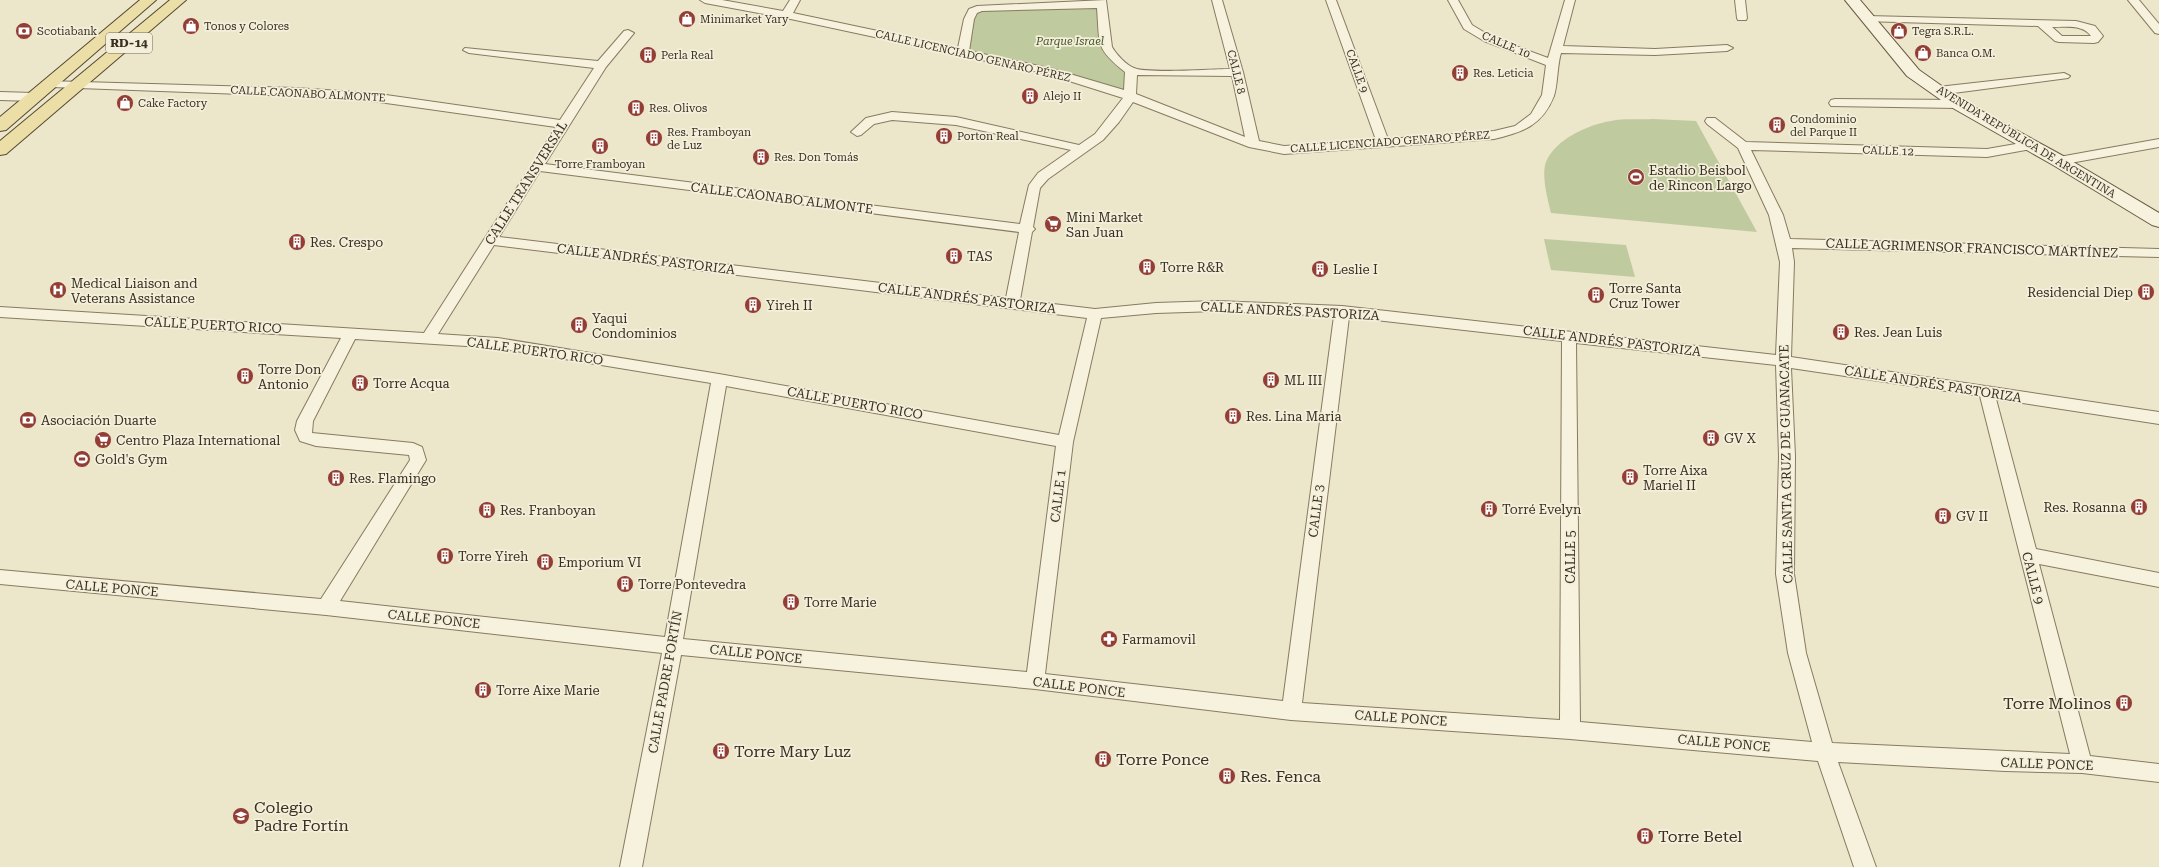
<svg xmlns="http://www.w3.org/2000/svg" width="2159" height="867" viewBox="0 0 2159 867" font-family="'Roboto Serif',serif">
	<rect width="100%" height="100%" fill="#ece6cb"/>
	<g fill="#c0ca9f">
		<path d="M1102,5L1106,47L1131,71L1130,97L1119,92L963,52L973,11Z"/>
		<path d="M1653,119L1696,121L1757,232L1551,213C1548,200 1541,175 1546,162C1556,139 1587,125 1611,121C1624,118 1640,120 1653,119Z"/>
		<path d="M1544,239L1626,245L1635,277L1551,270Z"/>
	</g>
	<g fill="none" stroke-linecap="round" stroke-linejoin="round">
		<g stroke="#887a60" stroke-width="2">
			<g id="minor">
				<path d="M700,0H722L783,11L790,0H800L793,13L958,48L964,19L969,9L977,6L1106,0L1112,47C1116,54 1126,65 1134,68C1148,74 1211,69 1230,69L1212,0H1222L1243,72L1259,141L1284,146L1376,140L1326,0H1336L1388,139L1494,131L1515,126L1531,114L1542,95L1546,65L1484,41L1464,29L1448,0H1458L1472,25L1492,37L1548,58L1565,0H1575L1563,46L1655,49L1727,45L1733,48L1727,51L1655,55L1561,53C1557,66 1558,83 1554,96C1542,126 1523,132 1494,139L1284,154L1249,147L1133,102L1119,122L1103,140L1048,179L1040,188L1033,227L1035,229L1032,232L1020,300L1095,309L1156,303L1217,301L1342,306L1776,355L1780,262L1769,215L1738,148L1707,124L1705,121L1707,118H1715L1746,142L1987,149L2033,141L2037,142L2039,145L2037,148L1987,157L1751,150L1783,215L1790,239L2159,249V257L1792,248L1794,262L1791,357L2159,412V424L1996,399L2036,549L2159,573V587L2039,564L2090,756L2159,764V782L2082,773L2005,771L1838,762L1876,867H1854L1818,761L1570,739L1291,720L1035,689L681,655L642,867H620L662,653L326,615L0,584V570L321,599L410,460L409,455L316,446L300,441L295,430L297,421L341,338L0,317V307L424,333L556,127L372,101L295,96L51,87L45,83L47,81L295,88L372,93L560,120L594,68L469,53L463,50L465,48L598,61L624,31L628,30L634,33L606,67L545,164L1020,224L1029,185L1038,173L1071,150L956,125L892,120L874,124L861,135L857,136L851,132L866,118L892,112L956,117L1079,145L1095,134L1123,98L1047,74L786,18L705,3ZM1097,8C1100,45 1095,48 1125,72L1124,90L1053,69L969,51L974,19L977,13L982,11ZM1137,75L1232,76L1245,137L1136,94ZM540,171L1019,232L1006,298L499,237ZM494,245L1087,318L1059,435L719,374L498,338L438,334ZM1217,311L1334,316L1283,701L1045,674L1073,442L1101,318L1156,313ZM1349,317L1562,341L1560,720L1302,703ZM355,339L498,348L711,383L665,637L340,601L426,460L422,447L413,443L312,433L313,421ZM1576,343L1776,365L1779,456L1776,574L1788,653L1812,742L1580,722ZM1791,368L1980,396L2070,754L1832,743L1806,653L1794,574L1795,456ZM726,386L1056,446L1027,672L683,639Z"/>
				<path d="M1735,0H1745L1747,18L1746,20H1738L1737,18Z"/>
				<path d="M2128,0H2139L2159,24V34L2155,33Z"/>
				<path d="M1867,16L2076,21L2095,26L2103,36L2098,42L2094,43L2059,42L2055,41L2038,26L1863,21L1862,19L1863,17ZM2052,27C2065,27 2083,24 2091,36H2062Z"/>
				<path d="M2064,73L2070,76L2068,78L1938,95L1932,91L1938,87Z"/>
				<path d="M0,92L34,93L40,97L34,101L0,100Z"/>
				<path d="M1835,99L1957,100L1963,104L1957,108L1831,106L1829,103L1831,100Z"/>
				<path d="M2159,139V147L2059,165L2053,161L2059,157Z"/>
			</g>
		</g>
		<g stroke="#6a5b43" stroke-width="2">
			<path id="secondary" d="M1845,0H1860L1919,70L1963,101L2065,157L2159,213V227L2152,225L2053,165L1951,107L1907,76Z"/>
		</g>
		<g stroke="#564833" stroke-width="2">
			<g id="primary">
				<path d="M140,0H156L6,130L0,131V117Z"/>
				<path d="M170,0H186L6,154L0,155V141Z"/>
			</g>
		</g>
		<use href="#minor" fill="#f7f2de" fill-rule="evenodd"/>
		<use href="#secondary" fill="#f7f2de" fill-rule="evenodd"/>
		<use href="#primary" fill="#ebdea6" fill-rule="evenodd"/>
	</g>
	<defs>
		<g id="shop-disc" transform="scale(0.9)"><circle r="9.5" fill="#933e34" stroke="#f4efda"/><path d="M-5-2.5h2.3a2.7 3.5 0 0 1 5.4 0H5L5.5 6h-11ZM-1.5-2.5h3a1.5 2.3 0 0 0-3 0Z" fill="#fff"/></g>
		<g id="bank-disc" transform="scale(0.9)"><circle r="9.5" fill="#933e34" stroke="#f4efda"/><path d="M-6-4H6V4H-6ZM0-2.3a2.3 2.3 0 1 0 0 4.6a2.3 2.3 0 1 0 0-4.6Z" fill="#fff"/></g>
		<g id="building-disc" transform="scale(0.9)"><circle r="9.5" fill="#933e34" stroke="#f4efda"/><path d="M-4-6H4V6H1V3H-1V6H-4ZM-2.5-4.3h1.7v1.8h-1.7ZM.8-4.3h1.7v1.8H.8ZM-2.5-1h1.7V.8h-1.7ZM.8-1h1.7V.8H.8Z" fill="#fff"/></g>
		<g id="stadium-disc" transform="scale(0.9)"><circle r="9.5" fill="#933e34" stroke="#f4efda"/><path d="M0-5a6.5 5 0 1 0 0 10a6.5 5 0 1 0 0-10ZM-3.5-1.8h7v3.6h-7Z" fill="#fff"/></g>
		<g id="supermarket-disc" transform="scale(0.9)"><circle r="9.5" fill="#933e34" stroke="#f4efda"/><path d="M-6-5.5h2.5l.6 2H6L4.5 2H-2.5L-4.4-4H-6ZM-1.5 3.2a1.3 1.3 0 1 0 .1 0ZM3 3.2a1.3 1.3 0 1 0 .1 0Z" fill="#fff"/></g>
		<g id="hospital-disc" transform="scale(0.9)"><circle r="9.5" fill="#933e34" stroke="#f4efda"/><path d="M-5-5h3v3.5h4V-5h3V5h-3V1.5h-4V5h-3Z" fill="#fff"/></g>
		<g id="pharmacy-disc" transform="scale(0.9)"><circle r="9.5" fill="#933e34" stroke="#f4efda"/><path d="M-2-6h4v4h4v4h-4v4h-4v-4h-4v-4h4Z" fill="#fff"/></g>
		<g id="school-disc" transform="scale(0.9)"><circle r="9.5" fill="#933e34" stroke="#f4efda"/><path d="M0-5L7-2L0 1L-7-2ZM-4 1L0 2.5L4 1V4Q0 6-4 4Z" fill="#fff"/></g>
	</defs>
	<g fill-rule="evenodd">
		<use href="#shop-disc" x="687" y="19"/>
		<use href="#shop-disc" x="191" y="26"/>
		<use href="#bank-disc" x="24" y="31"/>
		<use href="#shop-disc" x="1899" y="31"/>
		<use href="#shop-disc" x="1923" y="53"/>
		<use href="#building-disc" x="648" y="55"/>
		<use href="#building-disc" x="1460" y="73"/>
		<use href="#building-disc" x="1030" y="96"/>
		<use href="#shop-disc" x="125" y="103"/>
		<use href="#building-disc" x="636" y="108"/>
		<use href="#building-disc" x="1777" y="125"/>
		<use href="#building-disc" x="944" y="136"/>
		<use href="#building-disc" x="654" y="138"/>
		<use href="#building-disc" x="600" y="146"/>
		<use href="#building-disc" x="761" y="157"/>
		<use href="#stadium-disc" x="1636" y="177"/>
		<use href="#supermarket-disc" x="1053" y="224"/>
		<use href="#building-disc" x="297" y="242"/>
		<use href="#building-disc" x="954" y="256"/>
		<use href="#building-disc" x="1147" y="267"/>
		<use href="#building-disc" x="1320" y="269"/>
		<use href="#hospital-disc" x="58" y="290"/>
		<use href="#building-disc" x="2146" y="292"/>
		<use href="#building-disc" x="1596" y="295"/>
		<use href="#building-disc" x="753" y="305"/>
		<use href="#building-disc" x="579" y="325"/>
		<use href="#building-disc" x="1841" y="332"/>
		<use href="#building-disc" x="245" y="376"/>
		<use href="#building-disc" x="1271" y="380"/>
		<use href="#building-disc" x="360" y="383"/>
		<use href="#building-disc" x="1233" y="416"/>
		<use href="#bank-disc" x="28" y="420"/>
		<use href="#building-disc" x="1711" y="438"/>
		<use href="#supermarket-disc" x="103" y="440"/>
		<use href="#stadium-disc" x="82" y="459"/>
		<use href="#building-disc" x="1630" y="477"/>
		<use href="#building-disc" x="336" y="478"/>
		<use href="#building-disc" x="2139" y="507"/>
		<use href="#building-disc" x="1489" y="509"/>
		<use href="#building-disc" x="487" y="510"/>
		<use href="#building-disc" x="1943" y="516"/>
		<use href="#building-disc" x="445" y="556"/>
		<use href="#building-disc" x="545" y="562"/>
		<use href="#building-disc" x="625" y="584"/>
		<use href="#building-disc" x="791" y="602"/>
		<use href="#pharmacy-disc" x="1109" y="639"/>
		<use href="#building-disc" x="483" y="690"/>
		<use href="#building-disc" x="2124" y="703"/>
		<use href="#building-disc" x="721" y="751"/>
		<use href="#building-disc" x="1103" y="759"/>
		<use href="#building-disc" x="1227" y="776"/>
		<use href="#school-disc" x="241" y="816"/>
		<use href="#building-disc" x="1645" y="836"/>
	</g>
	<g text-anchor="middle" dominant-baseline="central" stroke-width="3.5" stroke-linejoin="round" paint-order="stroke">
		<g font-size="11" fill="#3a3022" stroke="#f4efda" text-anchor="start">
			<text x="700" y="19">Minimarket Yary</text>
			<text x="204" y="26">Tonos y Colores</text>
			<text x="37" y="31">Scotiabank</text>
			<text x="1912" y="31">Tegra S.R.L.</text>
			<text x="1936" y="53">Banca O.M.</text>
			<text x="661" y="55">Perla Real</text>
			<text x="1473" y="73">Res. Leticia</text>
			<text x="1043" y="96">Alejo II</text>
			<text x="138" y="103">Cake Factory</text>
			<text x="649" y="108">Res. Olivos</text>
			<text x="1790" y="119">Condominio<tspan x="1790" dy="13">del Parque II</tspan></text>
			<text x="667" y="132">Res. Framboyan<tspan x="667" dy="13">de Luz</tspan></text>
			<text x="957" y="136">Porton Real</text>
			<text x="774" y="157">Res. Don Tomás</text>
			<text x="600" y="164" text-anchor="middle">Torre Framboyan</text>
		</g>
		<g font-size="11" font-style="italic" fill="#45552a" stroke="#f4efda">
			<text x="1070" y="41">Parque Israel</text>
		</g>
		<g font-size="11" fill="#3a3022" stroke="#f4efda">
			<text transform="translate(1506 45) rotate(23)">CALLE 10</text>
			<text transform="translate(973 56) rotate(13)">CALLE LICENCIADO GENARO PÉREZ</text>
			<text transform="translate(1357 71) rotate(70)">CALLE 9</text>
			<text transform="translate(1236 72) rotate(76)">CALLE 8</text>
			<text transform="translate(308 94) rotate(3)">CALLE CAONABO ALMONTE</text>
			<text transform="translate(1390 142) rotate(-4)">CALLE LICENCIADO GENARO PÉREZ</text>
			<text transform="translate(2026 142) rotate(31)">AVENIDA REPÚBLICA DE ARGENTINA</text>
			<text transform="translate(1888 151) rotate(2)">CALLE 12</text>
		</g>
		<rect fill="#f4efda" stroke="#726959" stroke-width="1" x="106" y="33" width="46" height="20" rx="3"/>
		<g font-size="12" font-weight="bold" fill="#3a3022">
			<text x="129" y="43">RD-14</text>
		</g>
		<g font-size="13" fill="#3a3022" stroke="#f4efda" text-anchor="start">
			<text x="1649" y="170">Estadio Beisbol<tspan x="1649" dy="15">de Rincon Largo</tspan></text>
			<text x="1066" y="217">Mini Market<tspan x="1066" dy="15">San Juan</tspan></text>
			<text x="310" y="242">Res. Crespo</text>
			<text x="967" y="256">TAS</text>
			<text x="1160" y="267">Torre R&amp;R</text>
			<text x="1333" y="269">Leslie I</text>
			<text x="71" y="283">Medical Liaison and<tspan x="71" dy="15">Veterans Assistance</tspan></text>
			<text x="1609" y="288">Torre Santa<tspan x="1609" dy="15">Cruz Tower</tspan></text>
			<text x="2133" y="292" text-anchor="end">Residencial Diep</text>
			<text x="766" y="305">Yireh II</text>
			<text x="592" y="318">Yaqui<tspan x="592" dy="15">Condominios</tspan></text>
			<text x="1854" y="332">Res. Jean Luis</text>
			<text x="258" y="369">Torre Don<tspan x="258" dy="15">Antonio</tspan></text>
			<text x="1284" y="380">ML III</text>
			<text x="373" y="383">Torre Acqua</text>
			<text x="1246" y="416">Res. Lina Maria</text>
			<text x="41" y="420">Asociación Duarte</text>
			<text x="1724" y="438">GV X</text>
			<text x="116" y="440">Centro Plaza International</text>
			<text x="95" y="459">Gold's Gym</text>
			<text x="1643" y="470">Torre Aixa<tspan x="1643" dy="15">Mariel II</tspan></text>
			<text x="349" y="478">Res. Flamingo</text>
			<text x="2126" y="507" text-anchor="end">Res. Rosanna</text>
			<text x="1502" y="509">Torré Evelyn</text>
			<text x="500" y="510">Res. Franboyan</text>
			<text x="1956" y="516">GV II</text>
			<text x="458" y="556">Torre Yireh</text>
			<text x="558" y="562">Emporium VI</text>
			<text x="638" y="584">Torre Pontevedra</text>
			<text x="804" y="602">Torre Marie</text>
			<text x="1122" y="639">Farmamovil</text>
			<text x="496" y="690">Torre Aixe Marie</text>
		</g>
		<g font-size="13" fill="#3a3022" stroke="#f4efda">
			<text transform="translate(526 183) rotate(-58)">CALLE TRANSVERSAL</text>
			<text transform="translate(782 198) rotate(7)">CALLE CAONABO ALMONTE</text>
			<text transform="translate(1972 248) rotate(2)">CALLE AGRIMENSOR FRANCISCO MARTÍNEZ</text>
			<text transform="translate(646 259) rotate(7)">CALLE ANDRÉS PASTORIZA</text>
			<text transform="translate(967 298) rotate(7)">CALLE ANDRÉS PASTORIZA</text>
			<text transform="translate(1290 311) rotate(3)">CALLE ANDRÉS PASTORIZA</text>
			<text transform="translate(213 325) rotate(3)">CALLE PUERTO RICO</text>
			<text transform="translate(1612 341) rotate(7)">CALLE ANDRÉS PASTORIZA</text>
			<text transform="translate(535 351) rotate(8)">CALLE PUERTO RICO</text>
			<text transform="translate(1933 384) rotate(9)">CALLE ANDRÉS PASTORIZA</text>
			<text transform="translate(855 403) rotate(10)">CALLE PUERTO RICO</text>
			<text transform="translate(1786 464) rotate(-91)">CALLE SANTA CRUZ DE GUANACATE</text>
			<text transform="translate(1058 496) rotate(-83)">CALLE 1</text>
			<text transform="translate(1316 511) rotate(-83)">CALLE 3</text>
			<text transform="translate(1570 557) rotate(-90)">CALLE 5</text>
			<text transform="translate(2033 578) rotate(75)">CALLE 9</text>
			<text transform="translate(112 588) rotate(5)">CALLE PONCE</text>
			<text transform="translate(434 619) rotate(6)">CALLE PONCE</text>
			<text transform="translate(756 654) rotate(6)">CALLE PONCE</text>
			<text transform="translate(665 682) rotate(-80)">CALLE PADRE FORTÍN</text>
			<text transform="translate(1079 687) rotate(7)">CALLE PONCE</text>
			<text transform="translate(1401 718) rotate(4)">CALLE PONCE</text>
			<text transform="translate(1724 743) rotate(5)">CALLE PONCE</text>
			<text transform="translate(2047 764) rotate(2)">CALLE PONCE</text>
		</g>
		<g font-size="16" fill="#3a3022" stroke="#f4efda" text-anchor="start">
			<text x="2111" y="703" text-anchor="end">Torre Molinos</text>
			<text x="734" y="751">Torre Mary Luz</text>
			<text x="1116" y="759">Torre Ponce</text>
			<text x="1240" y="776">Res. Fenca</text>
			<text x="254" y="807">Colegio<tspan x="254" dy="18">Padre Fortín</tspan></text>
			<text x="1658" y="836">Torre Betel</text>
		</g>
	</g>
</svg>
